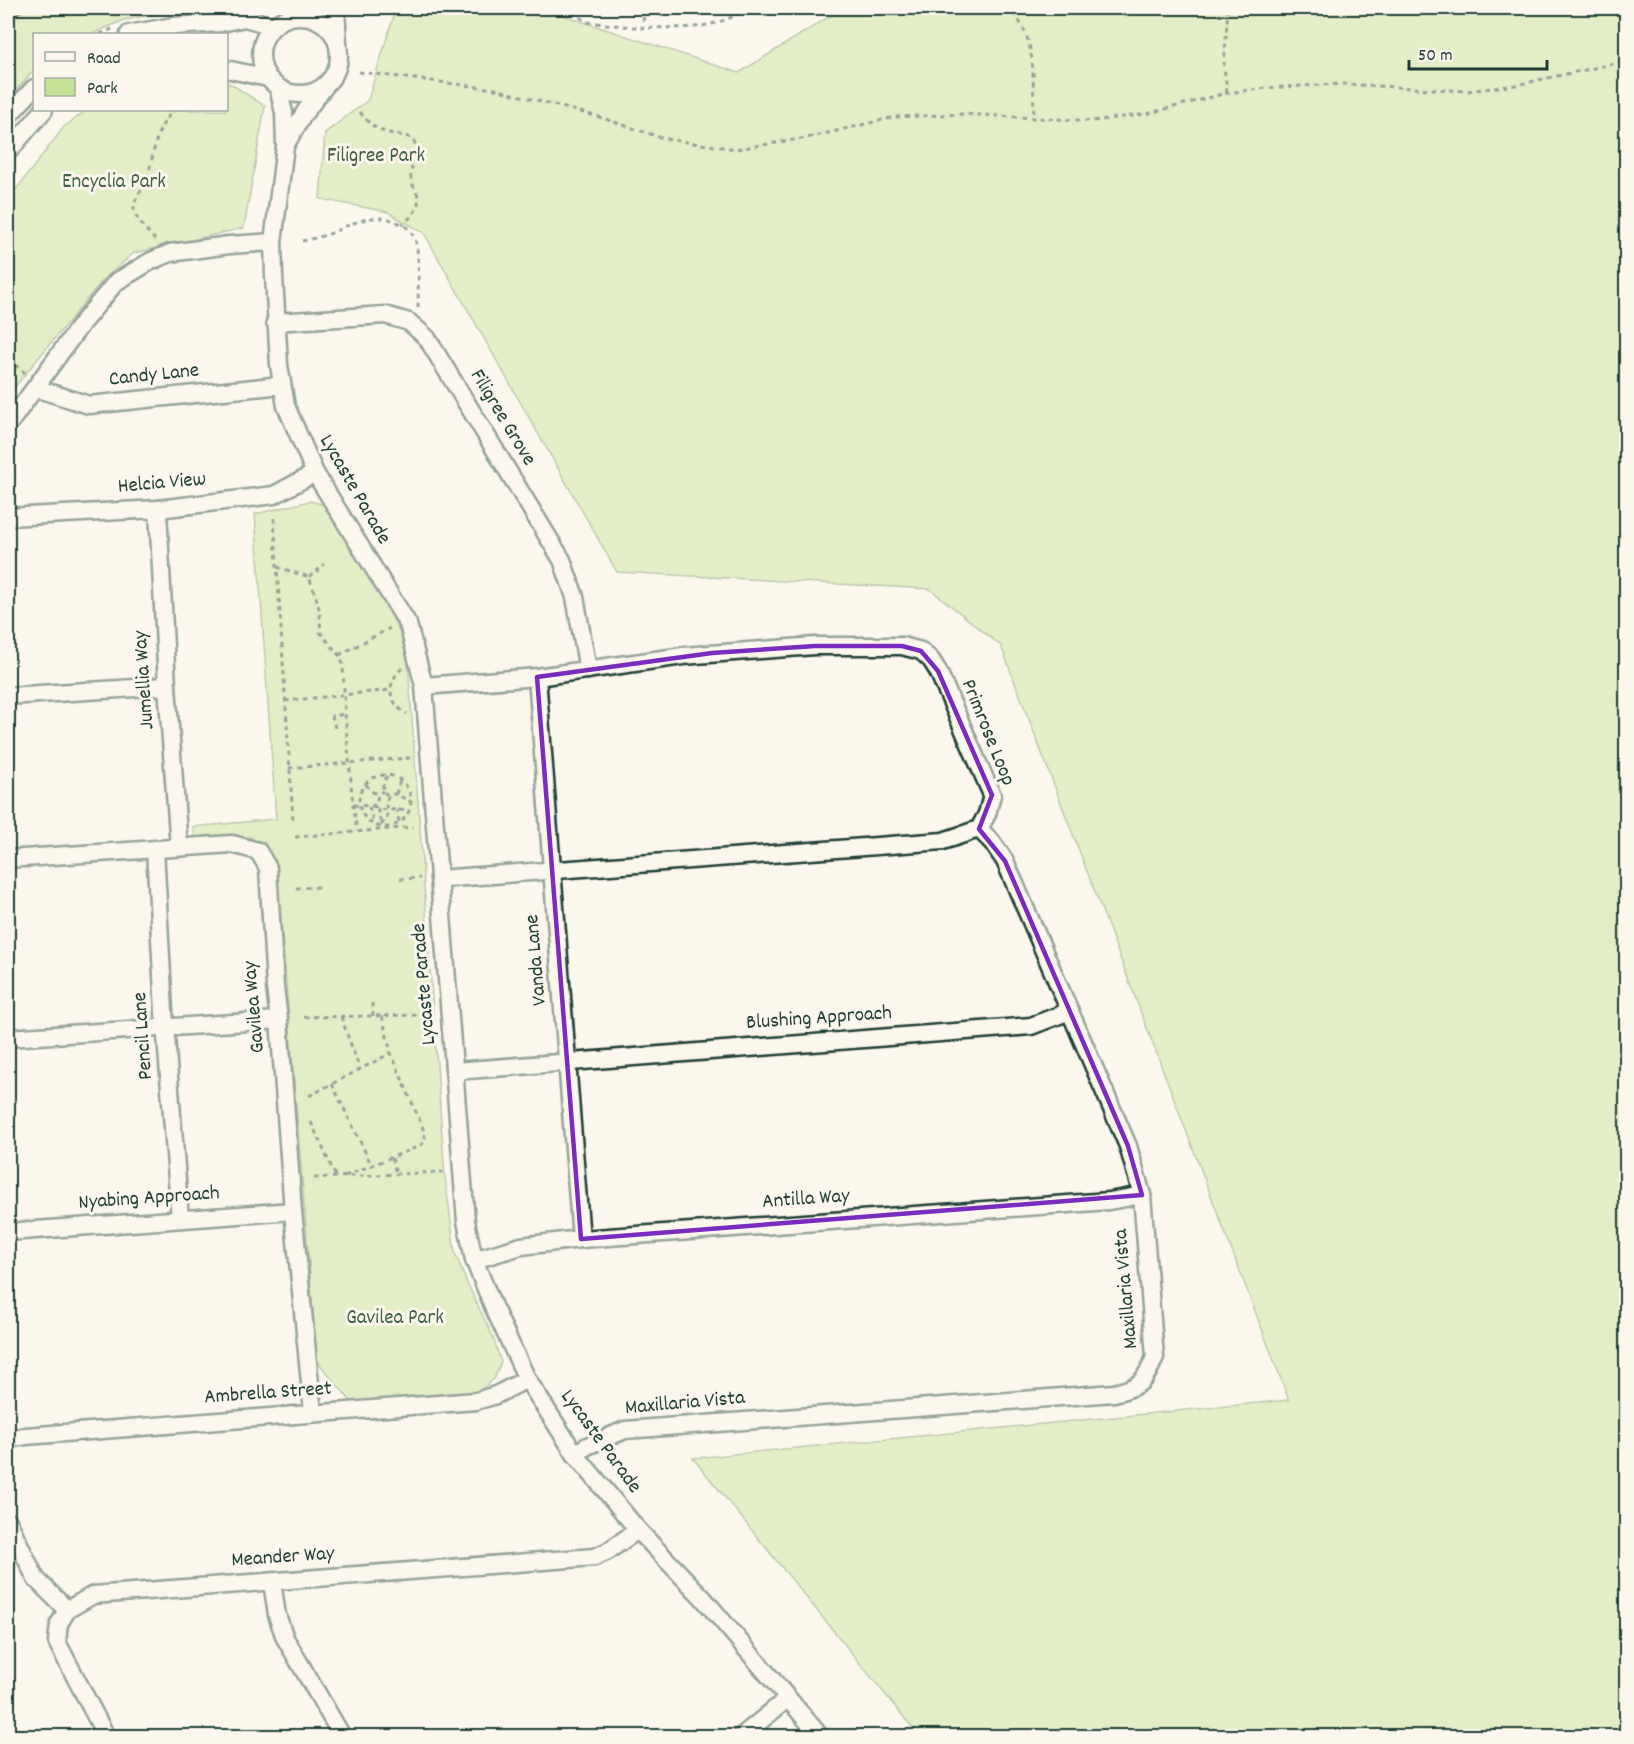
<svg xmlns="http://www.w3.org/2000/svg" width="1634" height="1744" viewBox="0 0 1634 1744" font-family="Dekko,sans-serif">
	<rect width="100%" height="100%" fill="#fbf7ec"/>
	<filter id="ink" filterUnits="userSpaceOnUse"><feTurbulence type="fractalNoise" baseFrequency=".0167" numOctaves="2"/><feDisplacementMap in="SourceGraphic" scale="12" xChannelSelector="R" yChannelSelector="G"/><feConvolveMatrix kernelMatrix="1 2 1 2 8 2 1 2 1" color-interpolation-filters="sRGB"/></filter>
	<g filter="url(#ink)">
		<g fill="#c6e198" stroke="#728f66" stroke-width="1.5">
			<path d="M32,8H203L180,10L124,20L92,34H34V70L8,100V20L15,14Z"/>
			<path d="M396,8H541L739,73L843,8H1626V1736H919L693,1458L1289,1400L1001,646L930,589L617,572L424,233L388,212L320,199L325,133L368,100Z"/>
			<path d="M227,83L231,84L265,106L244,228L134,253L102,281L8,395V200L64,127L87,110H226Z"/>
			<path d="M310,501L325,505L338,522L388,608L407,649L445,1177L455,1253L467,1283L493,1337L501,1362L494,1379L474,1395L354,1405L317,1361L276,860L250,837H195L193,827L276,819L255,514Z"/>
		</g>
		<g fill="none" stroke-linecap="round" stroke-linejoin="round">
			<g stroke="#1f3d34" stroke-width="21">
				<g id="minor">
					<path d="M336,8L338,43"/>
					<path d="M8,9L11,8"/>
					<circle cx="300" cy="55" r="39"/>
					<path d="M129,34L174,26L221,23L245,18L273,26"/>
					<path d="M226,69L268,78"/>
					<path d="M278,87L284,113L285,146L273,242L274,276L279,365L286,406L315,473L408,624L424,686L466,1221L474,1260L493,1306L527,1379L575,1454L638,1530L703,1598L820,1736"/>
					<path d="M8,116L34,88"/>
					<path d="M286,144L305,112L325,86"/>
					<path d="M8,152L44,110"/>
					<path d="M275,322L385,315L409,322L427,338L562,560L575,597L588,670"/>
					<path d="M35,388L89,405L282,385"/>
					<path d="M8,425L82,323L116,282L151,261L170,253L229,245L273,242"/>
					<path d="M158,509L167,686L179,847"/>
					<path d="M8,517L158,509L274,495L315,473"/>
					<path d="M537,677L581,1239"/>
					<path d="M424,686L537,677L683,656L815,646H902L921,651L931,660L938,671L992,795L987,814L979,829L943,841L439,879"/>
					<path d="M8,696L167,686"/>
					<path d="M155,849L164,1011L180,1219"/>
					<path d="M8,859L232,844L258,851L268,868L275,987L279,1020L293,1211L313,1413"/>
					<path d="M8,1038L279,1020"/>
					<path d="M455,1071L1031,1026L1070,1011"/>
					<path d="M8,1232L293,1211"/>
					<path d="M474,1260L521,1246L581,1239L1109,1201L1142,1195"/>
					<path d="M8,1439L26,1436L476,1401L496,1395L527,1379"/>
					<path d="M575,1454L587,1446L625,1430L1114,1393C1141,1387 1145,1381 1155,1357L1142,1195L1128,1146L1005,861L992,842L979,829"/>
					<path d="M8,1521L36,1579L67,1610"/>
					<path d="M272,1582L277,1615L285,1638L342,1736"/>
					<path d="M106,1736L57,1642L59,1624L67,1610L93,1595L595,1557L608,1551L638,1530"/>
					<path d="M742,1736L787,1699"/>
				</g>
			</g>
			<g stroke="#1f3d34" stroke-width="3" stroke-dasharray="4.5 4.5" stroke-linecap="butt">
				<path d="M564,8L588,22L642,28"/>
				<path d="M645,8L642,28C684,27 711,32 748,8"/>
				<path d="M1006,8C1039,31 1032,82 1034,118"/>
				<path d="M100,34L112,29"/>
				<path d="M359,72L495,89L599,117L666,139L736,149L807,138L895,117L963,114L1093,121L1146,114L1227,93L1266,88L1340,84L1467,91L1516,85L1626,61"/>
				<path d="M1227,93L1224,66L1228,8"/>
				<path d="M360,112C378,136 388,131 412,138C424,158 409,161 411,179C412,185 417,191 418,197C420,208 411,219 402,224"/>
				<path d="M155,240C149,233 138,222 135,213C131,201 141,193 145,183C156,155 151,134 174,110"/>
				<path d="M302,241C311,239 320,237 329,234C352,224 374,210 399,223C407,226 412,232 415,239C420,255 418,291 418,309"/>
				<path d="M8,359L25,373"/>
				<path d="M274,518L293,820"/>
				<path d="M277,567L309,577C316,596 322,611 320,632L339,655L343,664L345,714L353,805L357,831"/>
				<path d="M309,577L316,572L324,564"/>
				<path d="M339,655L390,628"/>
				<path d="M402,668C386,684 387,702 407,714"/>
				<path d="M285,701L390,690"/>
				<path d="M335,728L332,716L345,714"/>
				<path d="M289,768L410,758"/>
				<circle cx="385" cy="801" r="26"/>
				<path d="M387,776L383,783V792L386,794H396L411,802"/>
				<path d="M366,784C370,791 375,796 383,791"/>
				<path d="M396,794L400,780"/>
				<path d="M353,805L373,806L377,801L378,793"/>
				<path d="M373,806C383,813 397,807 408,812"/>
				<path d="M369,807L374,824"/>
				<path d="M378,809V816L382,824"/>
				<path d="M399,809L397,812L399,823"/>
				<path d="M381,825L387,818L386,803L389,794"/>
				<path d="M295,837L413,827"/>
				<path d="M400,879L420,878"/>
				<path d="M296,888L319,887"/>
				<path d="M372,1003L373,1016"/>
				<path d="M304,1017L431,1015"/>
				<path d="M341,1017L360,1070"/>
				<path d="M332,1084L372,1166"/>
				<path d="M309,1096L391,1053"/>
				<path d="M311,1122L336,1177"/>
				<path d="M392,1158L396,1174"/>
				<path d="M345,1176L420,1146L425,1141V1133L391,1053L382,1016"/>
				<path d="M314,1178L443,1172"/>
			</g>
			<use href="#minor" stroke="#fbf7ec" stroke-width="16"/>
		</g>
	</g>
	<path d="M0 0H1634V1744H0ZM815,646H902L921,651L938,671L992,795L979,829L1005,861L1128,1146L1142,1195L581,1239L537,677L712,653Z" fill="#fbf7ec" fill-opacity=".55" fill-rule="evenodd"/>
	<path fill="none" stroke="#7b2cbf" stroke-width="4.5" stroke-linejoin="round" d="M815,646H902L921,651L938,671L992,795L979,829L1005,861L1128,1146L1142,1195L581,1239L537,677L712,653Z"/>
	<g text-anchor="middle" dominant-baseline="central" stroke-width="6" stroke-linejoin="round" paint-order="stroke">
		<g font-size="21" fill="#405e48" stroke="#fbf7ec">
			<text x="376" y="157">Filigree Park</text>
			<text x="114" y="183">Encyclia Park</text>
			<text x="395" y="1319">Gavilea Park</text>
		</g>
		<g font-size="21" fill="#1f3d34" stroke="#fbf7ec">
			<text transform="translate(154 376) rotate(-6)">Candy Lane</text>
			<text transform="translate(502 418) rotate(59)">Filigree Grove</text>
			<text transform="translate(162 484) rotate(-5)">Helcia View</text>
			<text transform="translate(354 490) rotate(60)">Lycaste Parade</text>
			<text transform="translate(145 680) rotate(-94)">Jumellia Way</text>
			<text transform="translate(987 733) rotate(68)">Primrose Loop</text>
			<text transform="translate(537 960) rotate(-95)">Vanda Lane</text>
			<text transform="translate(425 984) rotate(-95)">Lycaste Parade</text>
			<text transform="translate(255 1007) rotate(-95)">Gavilea Way</text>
			<text transform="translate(819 1019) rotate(-4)">Blushing Approach</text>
			<text transform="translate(144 1036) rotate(-94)">Pencil Lane</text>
			<text transform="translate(149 1199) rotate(-4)">Nyabing Approach</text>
			<text transform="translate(806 1200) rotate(-4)">Antilla Way</text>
			<text transform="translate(1127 1289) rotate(-95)">Maxillaria Vista</text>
			<text transform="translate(268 1394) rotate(-4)">Ambrella Street</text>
			<text transform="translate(685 1404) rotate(-5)">Maxillaria Vista</text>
			<text transform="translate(600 1442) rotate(54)">Lycaste Parade</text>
			<text transform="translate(283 1558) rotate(-4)">Meander Way</text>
		</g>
	</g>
	<rect width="1634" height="1744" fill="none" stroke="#fbf7ec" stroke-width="30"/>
	<rect x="15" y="15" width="1604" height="1714" fill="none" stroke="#1f3d34" stroke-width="2" filter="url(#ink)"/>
	<rect x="33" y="33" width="195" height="78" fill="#fbf7ec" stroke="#a3ada2" stroke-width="1.5"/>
	<rect x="45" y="52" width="30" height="9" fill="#fbf7ec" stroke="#a3ada2" stroke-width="1.5"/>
	<text x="87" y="63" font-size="18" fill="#1f3d34">Road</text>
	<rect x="45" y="78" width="30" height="18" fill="#c6e198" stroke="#a3ada2" stroke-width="1.5"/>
	<text x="87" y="93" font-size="18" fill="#1f3d34">Park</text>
	<path d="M1409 60v9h138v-9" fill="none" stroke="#1f3d34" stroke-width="3"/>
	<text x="1418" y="60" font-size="18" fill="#1f3d34" stroke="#fbf7ec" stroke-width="4.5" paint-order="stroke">50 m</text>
</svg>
